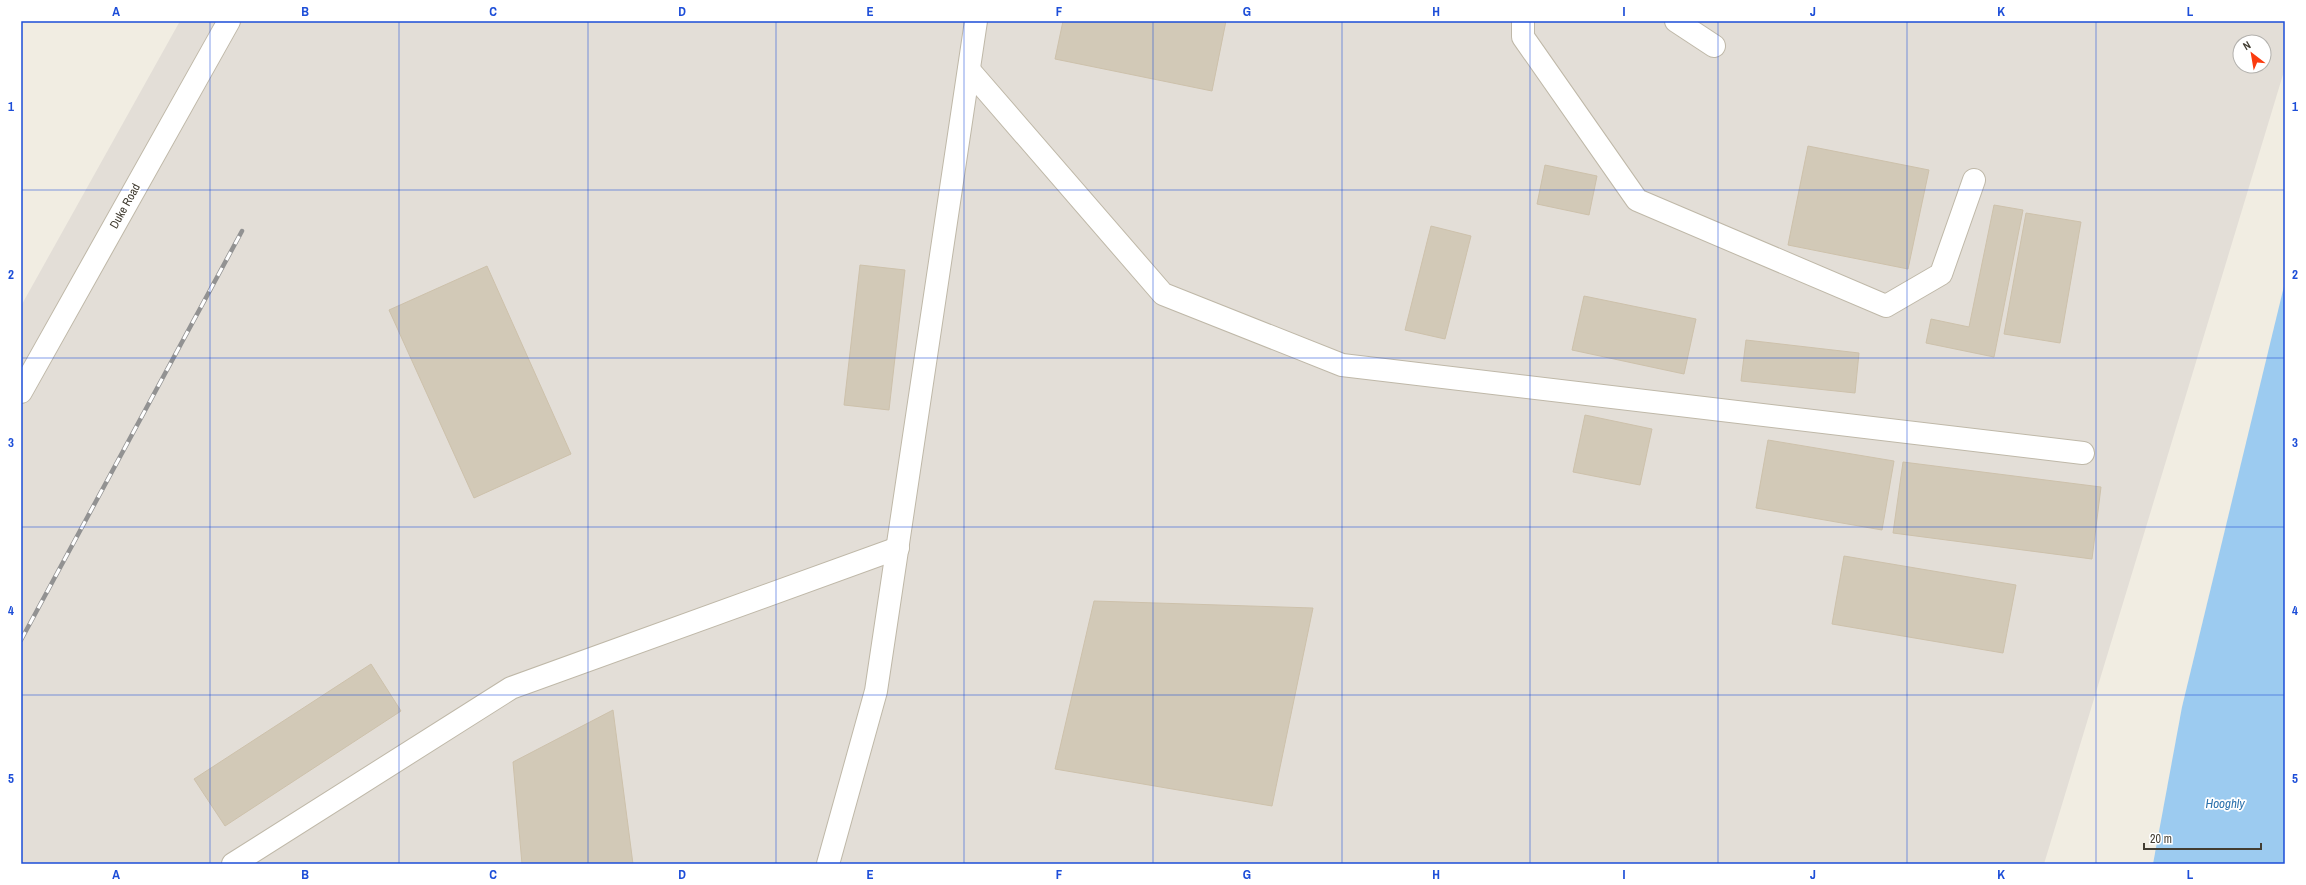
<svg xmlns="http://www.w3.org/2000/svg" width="2306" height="885" viewBox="0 0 2306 885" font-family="'Archivo Narrow',sans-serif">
	<rect width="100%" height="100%" fill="#f1ede2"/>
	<path fill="#e3ded7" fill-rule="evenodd" d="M180,21H2285V68L2044,864H21V306ZM2240,42H2264V66H2240Z"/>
	<path fill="#9ccbf0" d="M2285,282V864H2153L2182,707Z"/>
	<g fill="#d2c9b7" stroke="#cdc1ab">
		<path d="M1063,21H1226L1212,91L1055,59Z"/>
		<path d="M1808,146L1929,170L1908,269L1788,245Z"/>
		<path d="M1545,165L1597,176L1589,215L1537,204Z"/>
		<path d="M1994,205L2023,210L1994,357L1926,343L1931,319L1969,327Z"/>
		<path d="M2026,213L2081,222L2060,343L2004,334Z"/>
		<path d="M1431,226L1471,236L1445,339L1405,330Z"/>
		<path d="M860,265L905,270L889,410L844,405Z"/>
		<path d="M487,266L571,454L474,498L389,310Z"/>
		<path d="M1584,296L1696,319L1684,374L1572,350Z"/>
		<path d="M1746,340L1859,353L1855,393L1741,381Z"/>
		<path d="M1585,415L1652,429L1640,485L1573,472Z"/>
		<path d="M1768,440L1894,461L1882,530L1756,508Z"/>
		<path d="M1903,462L2101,487L2092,559L1893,533Z"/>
		<path d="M1844,556L2016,585L2003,653L1832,624Z"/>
		<path d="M1094,601L1313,608L1272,806L1055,769Z"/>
		<path d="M371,664L401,711L225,826L194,779Z"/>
		<path d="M613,710L633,864H522L513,762Z"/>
	</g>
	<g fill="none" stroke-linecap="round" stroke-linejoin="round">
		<g stroke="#bfb8a8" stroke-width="24">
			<g id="minor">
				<path d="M1523,21V37L1637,200L1886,306L1941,274L1974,180"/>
				<path d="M1676,21L1714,46"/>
				<path d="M969,70L1163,294L1342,365L2083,453"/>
				<path d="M21,392L229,21"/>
				<path d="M233,864L511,688L898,548"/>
				<path d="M828,864L876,691L976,21"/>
			</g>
		</g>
		<use href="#minor" stroke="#fff" stroke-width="22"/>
		<g stroke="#929292" stroke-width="4.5">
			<path id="rail" d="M21,640L242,231"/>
		</g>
		<use href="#rail" stroke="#fff" stroke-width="3" stroke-dasharray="9" stroke-linecap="butt"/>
	</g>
	<path fill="none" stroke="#1d4ed8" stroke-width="1" stroke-opacity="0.55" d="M210,21V864M399,21V864M588,21V864M776,21V864M964,21V864M1153,21V864M1342,21V864M1530,21V864M1718,21V864M1907,21V864M2096,21V864M21,190H2285M21,358H2285M21,527H2285M21,695H2285"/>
	<g text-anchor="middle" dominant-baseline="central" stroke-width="3.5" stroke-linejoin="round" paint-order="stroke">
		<g font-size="12" fill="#423d32" stroke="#fff">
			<text transform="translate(125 206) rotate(-61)">Duke Road</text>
		</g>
		<g font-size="13" font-style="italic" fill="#2c72ad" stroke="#fff">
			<text x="2225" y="803">Hooghly</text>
		</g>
	</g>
	<rect width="2306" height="885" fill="none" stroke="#ffffff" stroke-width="44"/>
	<g transform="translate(2252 54) rotate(329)"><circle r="19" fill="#ffffff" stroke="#b3b1ad"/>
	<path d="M0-3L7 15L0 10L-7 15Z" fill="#fb3b0f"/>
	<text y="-6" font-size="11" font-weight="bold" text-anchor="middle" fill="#423d32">N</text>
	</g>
	<path d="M2144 843v6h117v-6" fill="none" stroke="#423d32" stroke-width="2"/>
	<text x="2150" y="843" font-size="12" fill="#423d32" stroke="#ffffff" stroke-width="3" paint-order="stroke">20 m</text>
	<rect x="22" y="22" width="2262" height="841" fill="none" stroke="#1d4ed8" stroke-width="1.5"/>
	<g font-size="13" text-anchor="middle" font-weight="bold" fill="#1d4ed8">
		<text x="116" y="16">A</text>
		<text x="305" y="16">B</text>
		<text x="493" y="16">C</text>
		<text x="682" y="16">D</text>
		<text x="870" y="16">E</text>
		<text x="1059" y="16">F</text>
		<text x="1247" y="16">G</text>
		<text x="1436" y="16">H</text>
		<text x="1624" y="16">I</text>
		<text x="1813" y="16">J</text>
		<text x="2001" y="16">K</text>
		<text x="2190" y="16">L</text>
		<text x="11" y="111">1</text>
		<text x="2295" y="111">1</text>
		<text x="11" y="279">2</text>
		<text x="2295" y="279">2</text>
		<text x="11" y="447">3</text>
		<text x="2295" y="447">3</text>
		<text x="11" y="615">4</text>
		<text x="2295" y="615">4</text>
		<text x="11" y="783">5</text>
		<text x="2295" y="783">5</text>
		<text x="116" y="879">A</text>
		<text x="305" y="879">B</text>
		<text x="493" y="879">C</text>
		<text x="682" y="879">D</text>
		<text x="870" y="879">E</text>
		<text x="1059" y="879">F</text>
		<text x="1247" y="879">G</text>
		<text x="1436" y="879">H</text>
		<text x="1624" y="879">I</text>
		<text x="1813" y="879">J</text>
		<text x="2001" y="879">K</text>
		<text x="2190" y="879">L</text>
	</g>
</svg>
